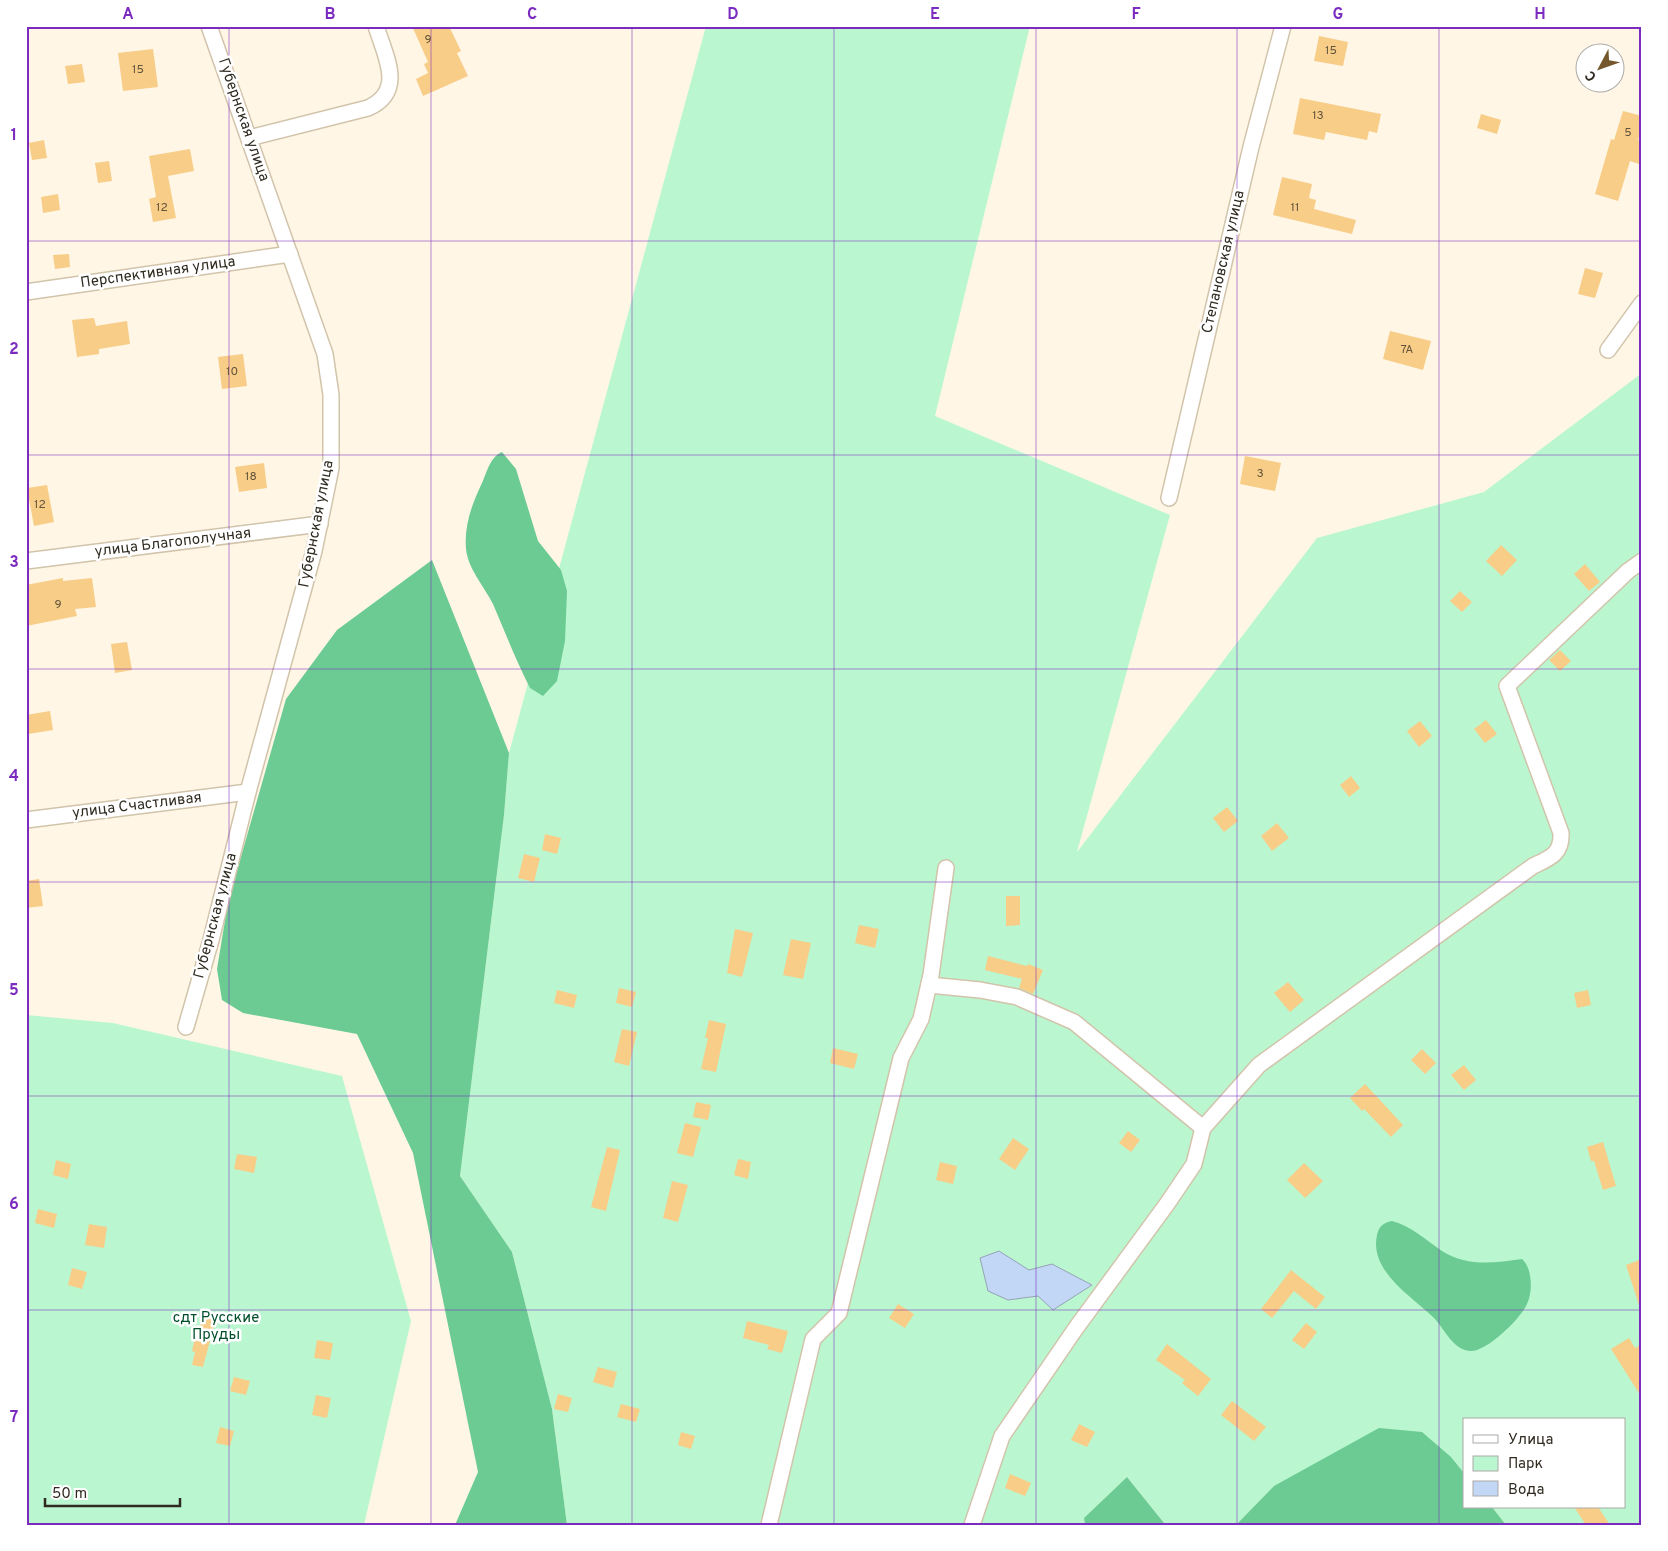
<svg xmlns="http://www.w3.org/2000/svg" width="1668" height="1551" viewBox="0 0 1668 1551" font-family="Overpass,sans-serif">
	<rect width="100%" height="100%" fill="#fff6e6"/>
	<g fill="#baf7d0">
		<path d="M706,26H1030L935,416L1170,515L1077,852L1317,538L1484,492L1642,373V1525H1506L1492,1507H1624V1420H1464V1473L1451,1457L1274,1486L1236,1525H1182L1164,1523L1127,1477L1084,1518L1085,1525H567L552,1409L512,1252L460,1176L504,815L509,753Z"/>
		<path d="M26,1015L113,1023L342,1076L411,1321L364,1525H26Z"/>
	</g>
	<g fill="#6bcb92">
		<path d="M502,452L516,469L538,541L561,570L567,591L565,641L557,681L543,696L530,688C516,661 505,632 493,604C484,586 468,569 466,549C464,525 472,504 482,483C487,472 490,457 502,452Z"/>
		<path d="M432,560L509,753L504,815L460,1176L512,1252L552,1409L567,1525H455L478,1472L413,1153L357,1034L243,1013L222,1000L217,969L228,902L286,699L337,630Z"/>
		<path d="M1392,1221C1411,1226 1426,1240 1442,1251C1467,1267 1494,1263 1522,1259C1533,1269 1533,1294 1526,1306C1519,1320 1487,1351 1471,1351C1454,1351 1445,1330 1435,1319C1413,1297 1369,1272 1377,1235C1379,1226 1383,1223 1392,1221Z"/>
		<path d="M1379,1428L1422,1432L1451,1457L1464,1473V1507H1492L1506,1525H1236L1274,1486Z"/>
		<path d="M1127,1477L1164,1523L1182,1525H1085L1084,1518Z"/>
	</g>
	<path fill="#c2d6f6" stroke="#96a3b6" d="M999,1251L1029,1270L1052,1264L1092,1285L1053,1310L1038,1296L1008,1300L988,1291L980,1258Z"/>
	<g fill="#f8cd88">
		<path d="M412,26H449L461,51L457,53L468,76L423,96L416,79L428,73L424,64L428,62Z"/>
		<path d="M1319,36L1348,42L1343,66L1314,61Z"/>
		<path d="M153,49L158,87L123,91L118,53Z"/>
		<path d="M82,64L85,82L68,84L65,66Z"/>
		<path d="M1300,98L1381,114L1377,133L1369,131L1367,140L1326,132L1324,140L1293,134Z"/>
		<path d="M1623,111L1642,116V126L1638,140L1642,141V165L1630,161L1618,201L1595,194L1611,139L1614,140Z"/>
		<path d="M1481,114L1501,120L1497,134L1477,128Z"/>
		<path d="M44,140L47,158L32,160L29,143Z"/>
		<path d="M190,149L194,171L168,176L176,218L153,222L149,199L156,197L149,156Z"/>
		<path d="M109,161L112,181L98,183L95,163Z"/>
		<path d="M1282,177L1312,184L1309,198L1316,200L1314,209L1356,220L1352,234L1273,215Z"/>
		<path d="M58,194L60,210L43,213L41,197Z"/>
		<path d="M69,254L70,267L55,269L53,255Z"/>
		<path d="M1585,268L1603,273L1595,298L1578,294Z"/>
		<path d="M94,318L96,326L127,321L130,344L99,349V354L77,357L72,320Z"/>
		<path d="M1390,331L1431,341L1423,370L1383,359Z"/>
		<path d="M243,354L247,386L222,389L218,357Z"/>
		<path d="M1245,456L1281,463L1275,491L1240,484Z"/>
		<path d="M264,463L267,488L239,492L235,467Z"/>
		<path d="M47,485L54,522L34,526L27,488Z"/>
		<path d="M1501,545L1517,560L1502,576L1486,561Z"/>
		<path d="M1585,564L1600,582L1589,591L1574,574Z"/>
		<path d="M63,578V581L92,578L96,607L75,609L77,616L26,626V585Z"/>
		<path d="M1460,591L1472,602L1462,612L1450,601Z"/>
		<path d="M127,642L132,670L115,673L111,644Z"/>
		<path d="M1560,650L1571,661L1560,671L1549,660Z"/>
		<path d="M50,711L53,730L28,734L26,715Z"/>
		<path d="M1486,720L1497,734L1485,743L1474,729Z"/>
		<path d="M1420,721L1432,736L1419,747L1407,731Z"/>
		<path d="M1351,776L1360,788L1349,797L1340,785Z"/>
		<path d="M1227,807L1238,821L1224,832L1213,818Z"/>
		<path d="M1277,823L1289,838L1272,851L1261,836Z"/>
		<path d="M545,834L561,838L557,854L542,850Z"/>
		<path d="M524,854L540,858L534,882L518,878Z"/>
		<path d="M39,879L43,906L26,908V881Z"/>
		<path d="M1006,896H1020V925L1006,926Z"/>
		<path d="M859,925L879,929L875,948L855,943Z"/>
		<path d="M735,929L753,933L742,977L727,973Z"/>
		<path d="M791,939L811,943L803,979L783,975Z"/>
		<path d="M988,956L1027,966L1028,964L1043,970L1033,994L1019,988L1022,979L985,970Z"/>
		<path d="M1288,982L1304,1000L1290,1012L1274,993Z"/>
		<path d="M619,988L636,992L632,1007L616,1003Z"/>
		<path d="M557,990L577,995L574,1008L554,1003Z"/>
		<path d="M1588,990L1591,1005L1577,1008L1574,993Z"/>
		<path d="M709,1020L726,1024L716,1072L701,1069L708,1038H705Z"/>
		<path d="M622,1029L637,1032L629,1066L614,1062Z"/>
		<path d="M833,1048L858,1054L854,1069L830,1063Z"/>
		<path d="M1422,1049L1436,1063L1425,1074L1411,1060Z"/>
		<path d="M1464,1065L1476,1080L1464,1090L1451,1075Z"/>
		<path d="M1365,1084L1403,1125L1391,1137L1364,1109L1362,1111L1350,1098Z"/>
		<path d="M696,1102L711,1105L708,1120L693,1117Z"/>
		<path d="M685,1123L701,1127L693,1157L677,1153Z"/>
		<path d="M1128,1131L1140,1140L1131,1152L1119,1143Z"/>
		<path d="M1013,1138L1029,1149L1015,1170L999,1159Z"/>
		<path d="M1603,1142L1616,1186L1603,1190L1594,1161H1591L1587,1147Z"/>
		<path d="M607,1147L620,1150L606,1211L591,1207Z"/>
		<path d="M237,1154L257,1157L254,1173L234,1169Z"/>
		<path d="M738,1159L751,1162L748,1179L734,1175Z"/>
		<path d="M56,1160L71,1164L68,1179L53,1175Z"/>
		<path d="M940,1162L957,1166L953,1184L936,1180Z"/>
		<path d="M1304,1163L1323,1181L1305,1198L1287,1180Z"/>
		<path d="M672,1181L688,1185L678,1222L663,1218Z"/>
		<path d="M38,1209L57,1214L54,1228L35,1223Z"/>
		<path d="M89,1224L107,1227L104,1248L85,1245Z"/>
		<path d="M1642,1259V1304L1639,1305L1626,1265Z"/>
		<path d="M72,1268L87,1272L82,1289L68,1285Z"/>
		<path d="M1291,1270L1325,1297L1316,1309L1294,1291L1272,1318L1261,1309Z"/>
		<path d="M898,1304L914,1314L905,1328L889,1318Z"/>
		<path d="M203,1312L217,1315L203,1367L192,1365L195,1352L192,1351L195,1337L198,1338Z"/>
		<path d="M747,1321L788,1331L782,1353L767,1349L769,1345L743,1338Z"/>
		<path d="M1306,1323L1317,1332L1304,1349L1292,1340Z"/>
		<path d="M1629,1338L1635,1348L1642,1344V1398L1611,1349Z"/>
		<path d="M317,1340L333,1343L330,1360L314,1358Z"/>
		<path d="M1167,1344L1211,1379L1198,1396L1182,1383L1185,1380L1156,1360Z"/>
		<path d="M598,1367L617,1372L613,1388L593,1382Z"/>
		<path d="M234,1377L250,1381L246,1395L230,1391Z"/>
		<path d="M558,1394L572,1398L568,1412L554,1409Z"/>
		<path d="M316,1395L331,1398L327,1418L312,1415Z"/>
		<path d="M1232,1401L1266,1427L1254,1441L1221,1415Z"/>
		<path d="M621,1404L640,1409L636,1422L617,1417Z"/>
		<path d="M1079,1424L1095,1432L1087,1447L1071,1440Z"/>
		<path d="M220,1427L234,1431L230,1446L216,1443Z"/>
		<path d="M681,1432L695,1436L691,1449L678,1445Z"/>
		<path d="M1010,1474L1031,1483L1025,1496L1005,1488Z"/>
		<path d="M1574,1507H1598L1610,1525H1586Z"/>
	</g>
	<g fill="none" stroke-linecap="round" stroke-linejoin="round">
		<g stroke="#d2c4ab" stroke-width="18">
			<g id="street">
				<path d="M249,138L368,108C406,91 385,56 376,26"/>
				<path d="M26,292L290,254"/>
				<path d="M1608,350L1642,303"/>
				<path d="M1169,498L1251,147L1283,26"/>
				<path d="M26,561L320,524"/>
				<path d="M26,820L248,792"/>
				<path d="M929,985L980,990L1017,997L1074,1022L1203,1128"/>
				<path d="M186,1027L211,940L248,792L314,551L331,468V395L325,354L209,26"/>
				<path d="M769,1525L813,1339L839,1313L901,1058L921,1019L931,975L946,868"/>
				<path d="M972,1525L1002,1436L1076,1328L1167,1204L1194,1164L1203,1128L1259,1065L1533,866C1550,858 1562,854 1561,833L1507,686L1628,571L1642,561"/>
			</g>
		</g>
		<use href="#street" stroke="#fff" stroke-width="15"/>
	</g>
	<path fill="none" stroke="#7b2cbf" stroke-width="1" stroke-opacity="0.55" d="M229,26V1525M431,26V1525M632,26V1525M834,26V1525M1036,26V1525M1237,26V1525M1439,26V1525M26,241H1642M26,455H1642M26,669H1642M26,882H1642M26,1096H1642M26,1310H1642"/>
	<g text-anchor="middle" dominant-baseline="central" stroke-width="5" stroke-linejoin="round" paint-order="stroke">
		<g font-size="12" fill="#62543b">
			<text x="428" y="40">9</text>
			<text x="1331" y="51">15</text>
			<text x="138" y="70">15</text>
			<text x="1318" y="116">13</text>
			<text x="1628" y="133">5</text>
			<text x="162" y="208">12</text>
			<text x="1295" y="208">11</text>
			<text x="1407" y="350">7А</text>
			<text x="232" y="372">10</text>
			<text x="1260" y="474">3</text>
			<text x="251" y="477">18</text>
			<text x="40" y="505">12</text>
			<text x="58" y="605">9</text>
		</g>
		<g font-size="15" fill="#302b21" stroke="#fff">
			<text transform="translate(243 120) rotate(71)">Губернская улица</text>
			<text transform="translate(1224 262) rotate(-77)">Степановская улица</text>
			<text transform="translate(158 273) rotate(-8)">Перспективная улица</text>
			<text transform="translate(317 524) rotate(-79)">Губернская улица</text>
			<text transform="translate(173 543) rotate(-7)">улица Благополучная</text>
			<text transform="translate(137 806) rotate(-7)">улица Счастливая</text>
			<text transform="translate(216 916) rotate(-75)">Губернская улица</text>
		</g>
		<g font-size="15" fill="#004f2b" stroke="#fff">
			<text x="216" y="1318">сдт Русские<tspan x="216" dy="17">Пруды</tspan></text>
		</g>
	</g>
	<rect width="1668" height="1551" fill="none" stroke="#ffffff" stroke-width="55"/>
	<rect x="1463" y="1418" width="162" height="90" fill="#ffffff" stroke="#acaaa6"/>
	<rect x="1473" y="1435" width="25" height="8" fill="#ffffff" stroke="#acaaa6"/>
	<text x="1508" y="1444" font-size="15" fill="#302b21">Улица</text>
	<rect x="1473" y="1456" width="25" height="15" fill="#baf7d0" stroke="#acaaa6"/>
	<text x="1508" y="1468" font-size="15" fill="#302b21">Парк</text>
	<rect x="1473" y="1481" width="25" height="15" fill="#c2d6f6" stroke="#acaaa6"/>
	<text x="1508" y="1494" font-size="15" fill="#302b21">Вода</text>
	<g transform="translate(1600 68) rotate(229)"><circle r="24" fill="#ffffff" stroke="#acaaa6"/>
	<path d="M0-4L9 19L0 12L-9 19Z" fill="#74572b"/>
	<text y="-8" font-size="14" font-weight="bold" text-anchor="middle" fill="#302b21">С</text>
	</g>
	<path d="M45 1498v8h135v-8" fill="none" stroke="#302b21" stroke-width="2.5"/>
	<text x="52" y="1498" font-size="15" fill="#302b21" stroke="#ffffff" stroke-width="4" paint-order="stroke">50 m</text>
	<rect x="28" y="28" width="1612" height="1496" fill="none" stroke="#7b2cbf" stroke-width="2"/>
	<g font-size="16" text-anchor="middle" font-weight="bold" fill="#7b2cbf">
		<text x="128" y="19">A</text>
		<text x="330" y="19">B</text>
		<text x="532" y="19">C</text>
		<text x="733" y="19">D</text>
		<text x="935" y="19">E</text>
		<text x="1136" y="19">F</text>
		<text x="1338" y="19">G</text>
		<text x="1540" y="19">H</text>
		<text x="14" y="140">1</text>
		<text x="14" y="354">2</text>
		<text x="14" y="567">3</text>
		<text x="14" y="781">4</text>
		<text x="14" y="995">5</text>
		<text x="14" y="1209">6</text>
		<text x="14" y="1422">7</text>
	</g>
</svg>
